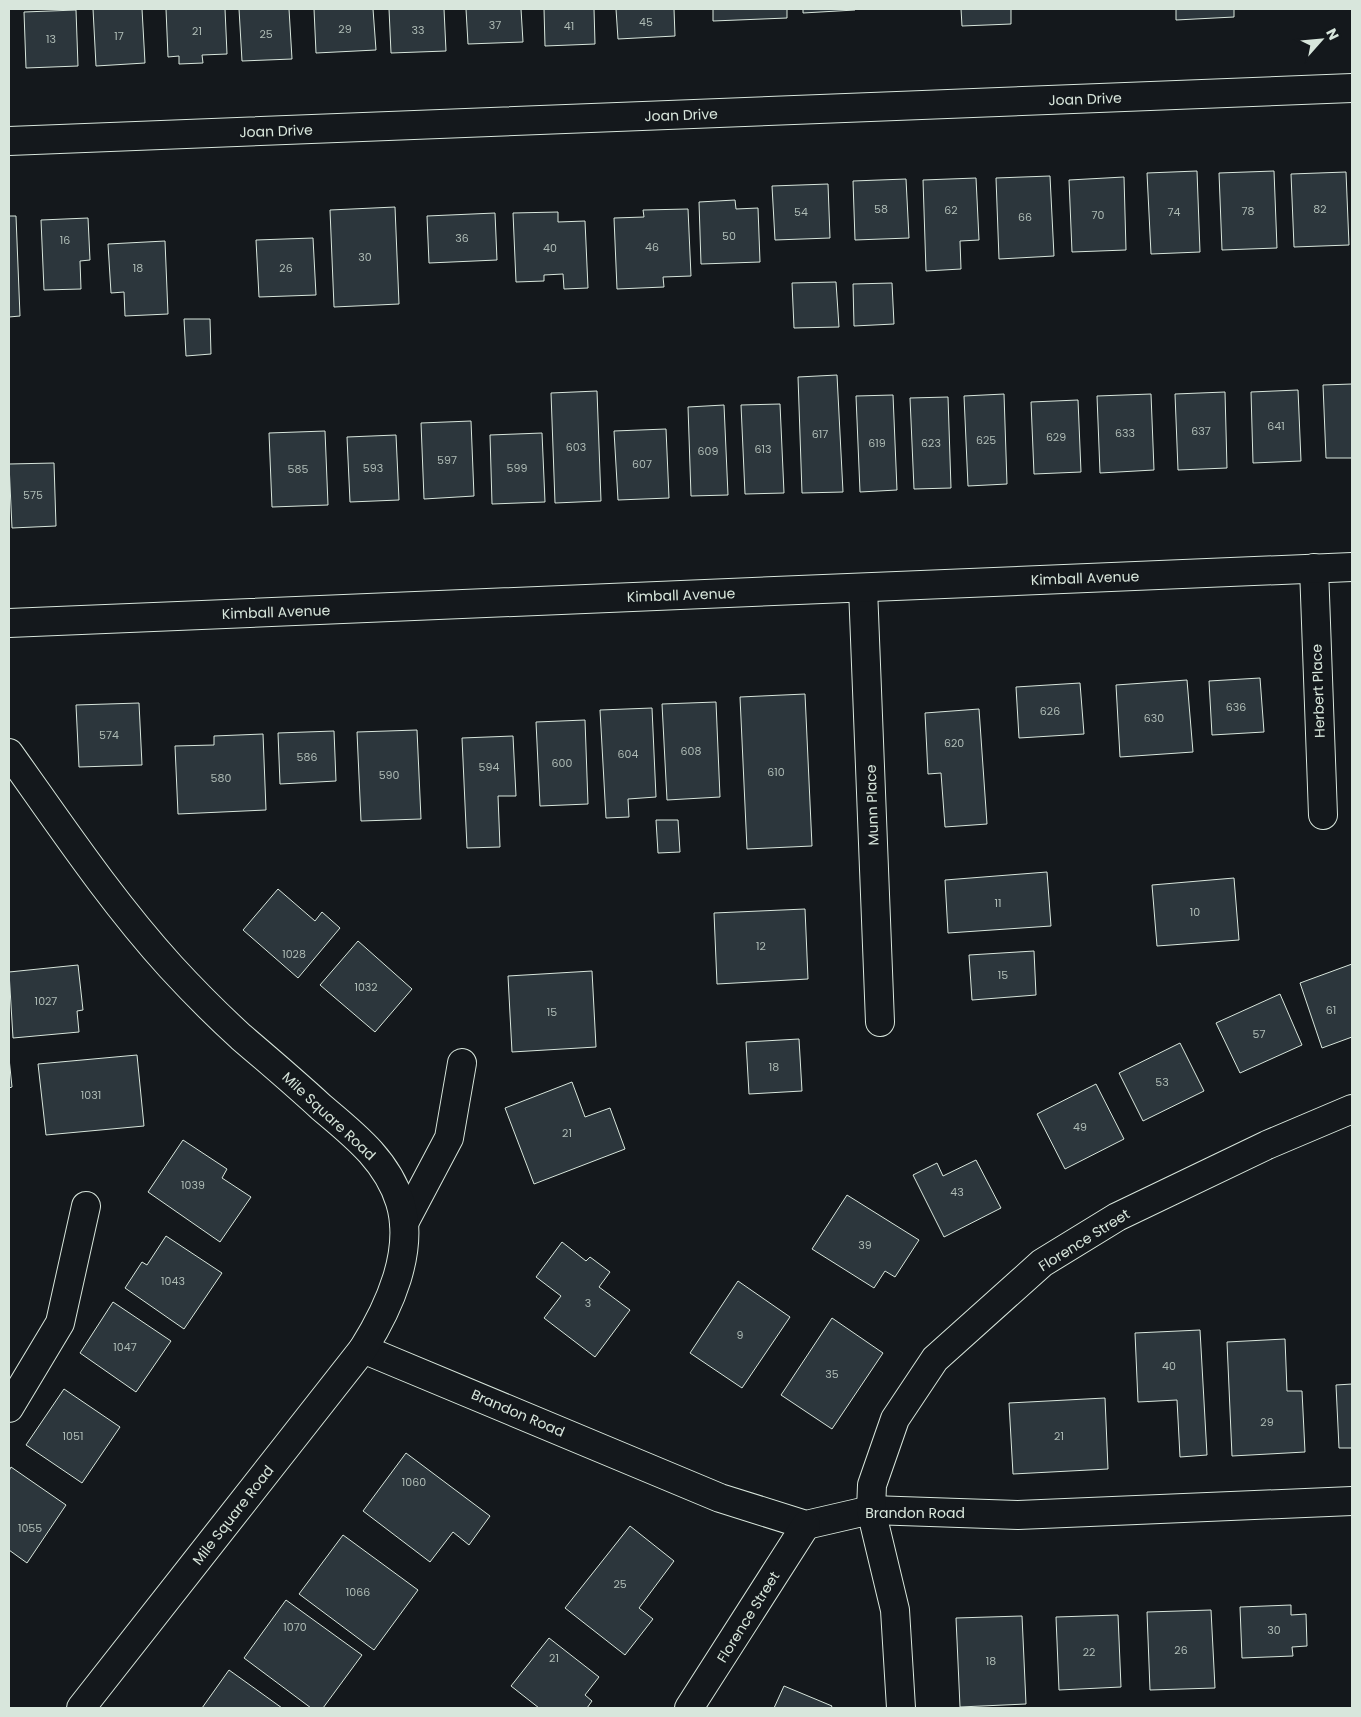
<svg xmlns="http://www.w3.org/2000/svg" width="1361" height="1717" viewBox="0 0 1361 1717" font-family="Poppins,sans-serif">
	<rect width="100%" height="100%" fill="#14181c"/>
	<g fill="#2c363c" stroke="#d8e6dc">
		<path d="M93,9H142L145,63L96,66Z"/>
		<path d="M166,9H225L227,54L202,55L203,63L179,64V56L168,57Z"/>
		<path d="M239,9H289L292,59L242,61Z"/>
		<path d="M314,9H373L376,50L316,53Z"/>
		<path d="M389,9H444L446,51L391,53Z"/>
		<path d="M466,9H521L523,42L468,44Z"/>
		<path d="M544,9H594L595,44L545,46Z"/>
		<path d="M616,9H674L675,36L618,39Z"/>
		<path d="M713,9H787V18L713,21Z"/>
		<path d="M803,9H855V10L803,13Z"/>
		<path d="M961,9H1011V24L962,26Z"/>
		<path d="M1176,9H1234V17L1176,20Z"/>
		<path d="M76,10L78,66L26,68L24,12Z"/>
		<path d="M1197,171L1200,252L1151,254L1147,173Z"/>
		<path d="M1274,171L1277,248L1222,250L1219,173Z"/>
		<path d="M1346,172L1349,245L1294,247L1291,174Z"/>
		<path d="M1050,176L1054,256L999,259L996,178Z"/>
		<path d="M1124,177L1126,250L1072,252L1069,180Z"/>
		<path d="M976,178L979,240L960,241L961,269L926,271L923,180Z"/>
		<path d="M906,179L909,238L855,240L853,181Z"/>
		<path d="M828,184L830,238L775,240L772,186Z"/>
		<path d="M735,200L736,209L758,208L760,262L701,264L699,202Z"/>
		<path d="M395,207L399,304L334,307L330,210Z"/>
		<path d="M688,209L691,276L663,277L664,287L617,289L614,218L644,217L643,210Z"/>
		<path d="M558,212V222L585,221L588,288L564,289L563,274L544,275V281L516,282L513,213Z"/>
		<path d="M495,213L497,260L429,263L427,216Z"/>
		<path d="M9,216H16L20,316L9,317Z"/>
		<path d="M88,218L90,260L80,261L81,289L44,290L41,220Z"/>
		<path d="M313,238L316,295L259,297L256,240Z"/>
		<path d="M165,241L168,314L125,316L124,292L111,293L108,244Z"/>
		<path d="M836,282L839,327L794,328L792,283Z"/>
		<path d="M892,283L894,324L854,326L853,284Z"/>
		<path d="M184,319H210L211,354L186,356Z"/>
		<path d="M837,375L843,492L802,493L798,377Z"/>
		<path d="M1352,384V458H1326L1323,385Z"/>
		<path d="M1298,390L1301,461L1253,463L1251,392Z"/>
		<path d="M597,391L601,501L555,503L551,393Z"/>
		<path d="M1225,392L1227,468L1178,470L1175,394Z"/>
		<path d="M1004,394L1007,484L968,486L964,396Z"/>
		<path d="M1151,394L1154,470L1100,473L1097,396Z"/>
		<path d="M893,395L897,490L860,492L856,396Z"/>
		<path d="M948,397L951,488L914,489L910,398Z"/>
		<path d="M1078,400L1081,472L1034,474L1031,402Z"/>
		<path d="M780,404L784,493L745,494L741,405Z"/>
		<path d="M724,405L728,495L691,496L688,407Z"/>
		<path d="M471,421L474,496L424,499L421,423Z"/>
		<path d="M666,429L669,498L618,500L614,431Z"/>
		<path d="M325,431L328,505L272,507L269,433Z"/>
		<path d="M542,433L545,502L492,504L490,435Z"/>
		<path d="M396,435L399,500L350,502L347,437Z"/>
		<path d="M54,463L56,526L12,528L9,464Z"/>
		<path d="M1260,678L1264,732L1212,735L1209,681Z"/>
		<path d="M1187,680L1193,752L1120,757L1116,685Z"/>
		<path d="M1080,683L1084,734L1019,738L1016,687Z"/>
		<path d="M805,694L812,846L747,849L740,697Z"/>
		<path d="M716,702L720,797L667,800L662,704Z"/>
		<path d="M139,703L142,765L79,767L76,705Z"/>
		<path d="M652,708L656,797L628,799L629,817L606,818L600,710Z"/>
		<path d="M979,709L987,824L945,827L941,773L928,774L925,713Z"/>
		<path d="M585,720L588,804L540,806L536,722Z"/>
		<path d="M417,730L421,819L361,821L357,732Z"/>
		<path d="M334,731L336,781L280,784L278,733Z"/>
		<path d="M263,734L266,810L178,814L175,746L214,745V736Z"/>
		<path d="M513,736L516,796H498L500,847L467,848L462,738Z"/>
		<path d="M656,820H678L680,852L658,853Z"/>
		<path d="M1047,872L1051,926L948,933L945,880Z"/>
		<path d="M1234,878L1239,940L1157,946L1152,885Z"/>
		<path d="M278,889L315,921L322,912L340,928L298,978L243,930Z"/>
		<path d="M805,909L808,979L717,984L714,913Z"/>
		<path d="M358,941L412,989L375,1032L320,985Z"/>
		<path d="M1034,951L1036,995L972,1000L969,955Z"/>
		<path d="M1352,964V1037L1322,1048L1300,983Z"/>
		<path d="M78,965L83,1010L77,1011L79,1032L13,1038L9,972Z"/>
		<path d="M592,971L596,1047L512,1052L508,976Z"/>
		<path d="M1280,994L1302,1045L1240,1073L1216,1023Z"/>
		<path d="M799,1039L802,1091L749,1094L746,1042Z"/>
		<path d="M1180,1043L1204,1091L1143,1121L1119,1073Z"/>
		<path d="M137,1055L144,1126L46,1135L38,1064Z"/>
		<path d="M9,1058L12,1087L9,1088Z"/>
		<path d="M572,1082L585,1117L610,1108L625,1149L534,1184L505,1108Z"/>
		<path d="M1096,1084L1124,1139L1065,1169L1037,1114Z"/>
		<path d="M183,1140L227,1169L222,1178L251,1197L220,1242L148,1192Z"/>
		<path d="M976,1160L1001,1208L944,1237L913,1175L937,1163L943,1176Z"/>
		<path d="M847,1195L919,1240L895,1277L885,1271L874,1288L812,1249Z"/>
		<path d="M166,1236L222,1273L184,1329L125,1288L142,1262L147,1265Z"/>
		<path d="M562,1242L586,1261L590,1257L610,1272L599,1287L630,1310L595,1357L544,1318L561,1296L536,1277Z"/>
		<path d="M738,1281L790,1317L742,1388L690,1353Z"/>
		<path d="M113,1302L171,1341L136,1392L80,1353Z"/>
		<path d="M832,1318L883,1353L832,1429L781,1395Z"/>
		<path d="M1200,1330L1207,1455L1180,1457L1177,1400L1138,1402L1135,1333Z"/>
		<path d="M1285,1339L1287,1391H1302L1305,1452L1232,1456L1227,1342Z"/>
		<path d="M1352,1384V1448H1339L1336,1385Z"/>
		<path d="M64,1389L120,1427L82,1483L26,1445Z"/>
		<path d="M1105,1398L1108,1469L1013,1474L1009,1403Z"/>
		<path d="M406,1453L490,1516L469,1545L453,1532L430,1562L363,1511Z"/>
		<path d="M11,1467L66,1505L27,1563L9,1550V1471Z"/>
		<path d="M630,1526L674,1561L639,1608L653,1619L625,1655L565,1608Z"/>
		<path d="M343,1535L418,1590L374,1650L299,1594Z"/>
		<path d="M286,1600L362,1655L323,1708H311L244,1658Z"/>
		<path d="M1291,1605V1615L1306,1614L1307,1646L1292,1647L1293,1656L1242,1658L1240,1607Z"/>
		<path d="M1211,1610L1215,1688L1150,1690L1147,1612Z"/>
		<path d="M1118,1615L1121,1687L1059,1690L1056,1617Z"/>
		<path d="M1022,1616L1026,1704L960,1707L956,1618Z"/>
		<path d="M549,1638L599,1677L585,1695L592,1701L587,1708H539L511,1686Z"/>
		<path d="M229,1670L282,1708H202Z"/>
		<path d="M784,1686L832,1706L831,1708H774Z"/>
	</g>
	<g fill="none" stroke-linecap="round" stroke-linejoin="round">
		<g stroke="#d8e6dc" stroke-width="30">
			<g id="minor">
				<path d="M9,141L1352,88"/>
				<path d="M1314,568L1323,815"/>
				<path d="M863,588L880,1022"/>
				<path d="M404,1223L449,1138L462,1063"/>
				<path d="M363,1349L720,1498L806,1525L871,1510L1018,1515L1352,1501"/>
				<path d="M9,1408L60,1323L86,1206"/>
				<path d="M689,1708L806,1525"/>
				<path d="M901,1708L895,1610L871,1510L872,1485L895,1419L935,1359L1042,1263L1117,1217L1267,1145L1352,1109"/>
			</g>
		</g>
		<g stroke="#d8e6dc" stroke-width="30">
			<g id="tertiary">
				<path d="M9,623L1352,567"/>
				<path d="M9,753C61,826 111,901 171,967C194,992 217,1015 241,1037C268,1060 295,1083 321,1107C353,1134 387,1160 400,1202C415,1251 389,1308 363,1349L81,1708"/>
			</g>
		</g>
		<use href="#minor" stroke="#14181c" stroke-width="28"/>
		<use href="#tertiary" stroke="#14181c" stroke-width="28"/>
	</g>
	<g text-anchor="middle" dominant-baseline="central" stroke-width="4" stroke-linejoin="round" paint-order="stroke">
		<g font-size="11" fill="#adbab4">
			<text x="646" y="22">45</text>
			<text x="495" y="25">37</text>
			<text x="569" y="26">41</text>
			<text x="345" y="29">29</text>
			<text x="418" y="30">33</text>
			<text x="197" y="31">21</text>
			<text x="266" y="34">25</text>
			<text x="119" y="36">17</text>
			<text x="51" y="39">13</text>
			<text x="881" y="209">58</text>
			<text x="1320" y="209">82</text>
			<text x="951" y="210">62</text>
			<text x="1248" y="211">78</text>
			<text x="801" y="212">54</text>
			<text x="1174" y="212">74</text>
			<text x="1098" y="215">70</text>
			<text x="1025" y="217">66</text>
			<text x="729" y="236">50</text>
			<text x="462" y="238">36</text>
			<text x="65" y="240">16</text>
			<text x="652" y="247">46</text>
			<text x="550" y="248">40</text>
			<text x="365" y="257">30</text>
			<text x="138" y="268">18</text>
			<text x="286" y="268">26</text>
			<text x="1276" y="426">641</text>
			<text x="1201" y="431">637</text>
			<text x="1125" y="433">633</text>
			<text x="820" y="434">617</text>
			<text x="1056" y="437">629</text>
			<text x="986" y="440">625</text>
			<text x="877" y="443">619</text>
			<text x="931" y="443">623</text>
			<text x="576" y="447">603</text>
			<text x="763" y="449">613</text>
			<text x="708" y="451">609</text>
			<text x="447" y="460">597</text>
			<text x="642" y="464">607</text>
			<text x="373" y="468">593</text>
			<text x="517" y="468">599</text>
			<text x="298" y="469">585</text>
			<text x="33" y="495">575</text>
			<text x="1236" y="707">636</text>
			<text x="1050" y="711">626</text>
			<text x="1154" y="718">630</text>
			<text x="109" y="735">574</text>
			<text x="954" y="743">620</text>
			<text x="691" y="751">608</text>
			<text x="628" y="754">604</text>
			<text x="307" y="757">586</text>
			<text x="562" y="763">600</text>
			<text x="489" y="767">594</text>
			<text x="776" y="772">610</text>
			<text x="389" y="775">590</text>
			<text x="221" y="778">580</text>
			<text x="998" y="903">11</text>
			<text x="1195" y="912">10</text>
			<text x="761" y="946">12</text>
			<text x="294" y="954">1028</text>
			<text x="1003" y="975">15</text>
			<text x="366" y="987">1032</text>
			<text x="46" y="1001">1027</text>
			<text x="1331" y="1010">61</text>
			<text x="552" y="1012">15</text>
			<text x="1259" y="1034">57</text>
			<text x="774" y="1067">18</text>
			<text x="1162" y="1082">53</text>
			<text x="91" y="1095">1031</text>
			<text x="1080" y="1127">49</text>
			<text x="567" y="1133">21</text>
			<text x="193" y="1185">1039</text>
			<text x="957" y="1192">43</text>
			<text x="865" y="1245">39</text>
			<text x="173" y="1281">1043</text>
			<text x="588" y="1303">3</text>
			<text x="740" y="1335">9</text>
			<text x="125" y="1347">1047</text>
			<text x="1169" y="1366">40</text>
			<text x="832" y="1374">35</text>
			<text x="1267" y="1422">29</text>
			<text x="73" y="1436">1051</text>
			<text x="1059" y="1436">21</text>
			<text x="414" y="1482">1060</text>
			<text x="30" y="1528">1055</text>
			<text x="620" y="1584">25</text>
			<text x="358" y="1592">1066</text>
			<text x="295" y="1627">1070</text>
			<text x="1274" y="1630">30</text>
			<text x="1181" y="1650">26</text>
			<text x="1089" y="1652">22</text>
			<text x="554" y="1658">21</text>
			<text x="991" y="1661">18</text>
		</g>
		<g font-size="14" fill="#d8e6dc" stroke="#14181c">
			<text transform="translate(1085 99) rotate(-2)">Joan Drive</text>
			<text transform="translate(681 115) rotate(-2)">Joan Drive</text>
			<text transform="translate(276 131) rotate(-2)">Joan Drive</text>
			<text transform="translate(1085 578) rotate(-2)">Kimball Avenue</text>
			<text transform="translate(681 595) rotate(-2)">Kimball Avenue</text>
			<text transform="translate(276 612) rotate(-2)">Kimball Avenue</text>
			<text transform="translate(1318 691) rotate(-92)">Herbert Place</text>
			<text transform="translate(872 805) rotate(-92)">Munn Place</text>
			<text transform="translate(329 1116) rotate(43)">Mile Square Road</text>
			<text transform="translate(1084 1240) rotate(-32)">Florence Street</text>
			<text transform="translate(518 1413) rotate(23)">Brandon Road</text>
			<text x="915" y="1513">Brandon Road</text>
			<text transform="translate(233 1515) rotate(-52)">Mile Square Road</text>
			<text transform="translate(748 1617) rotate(-58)">Florence Street</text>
		</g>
	</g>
	<rect width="1361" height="1717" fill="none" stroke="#d8e6dc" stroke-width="20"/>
	<g transform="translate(1321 40) rotate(63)" stroke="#14181c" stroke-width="4" paint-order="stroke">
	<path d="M0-4L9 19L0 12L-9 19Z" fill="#d8e6dc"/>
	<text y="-8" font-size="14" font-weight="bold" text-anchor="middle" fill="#d8e6dc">N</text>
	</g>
</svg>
